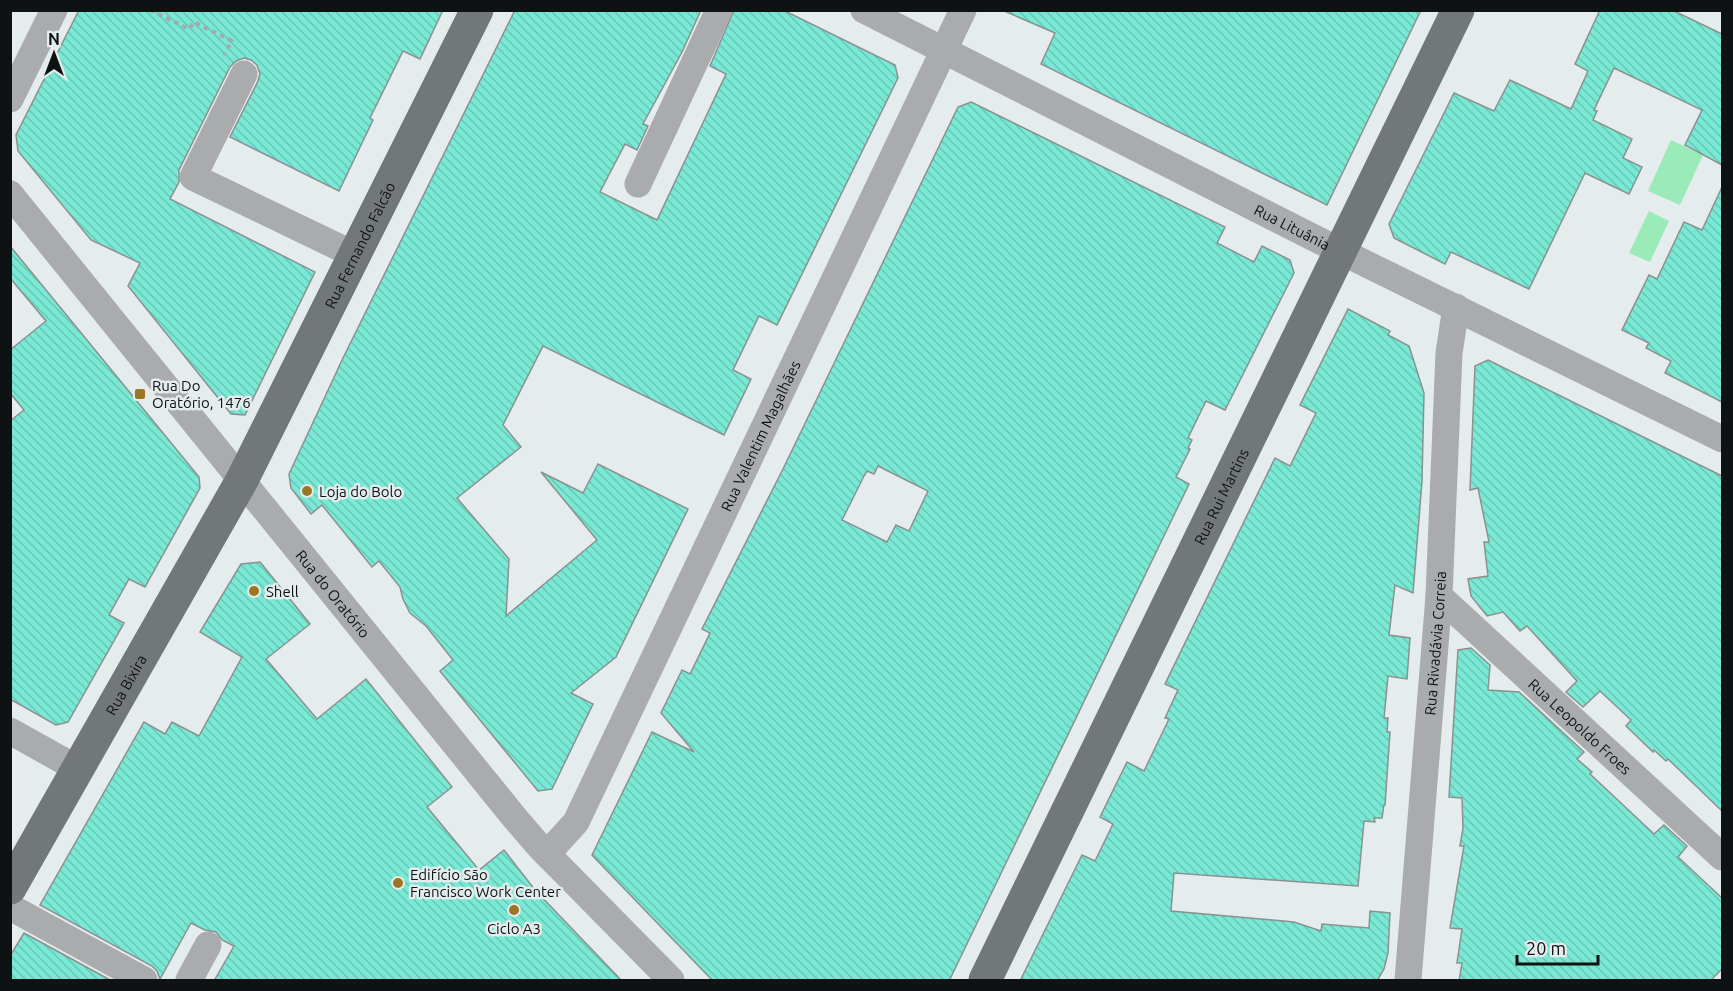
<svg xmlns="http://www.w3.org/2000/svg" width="1733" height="991" viewBox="0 0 1733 991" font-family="Ubuntu,sans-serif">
	<defs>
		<pattern id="building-back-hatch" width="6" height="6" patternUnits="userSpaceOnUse" patternTransform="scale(1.5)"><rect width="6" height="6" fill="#79e9d5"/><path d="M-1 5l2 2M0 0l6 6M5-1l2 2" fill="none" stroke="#67c7b6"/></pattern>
	</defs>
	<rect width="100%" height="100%" fill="#e4eced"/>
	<g fill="#9aebb8">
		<path d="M1671,140L1703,155L1680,205L1648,191Z"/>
		<path d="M1649,211L1669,221L1650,262L1629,253Z"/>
	</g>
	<g fill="url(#building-back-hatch)" stroke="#8a918f" stroke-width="1.5" fill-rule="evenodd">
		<path d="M79,10H443L420,59L403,51L370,118L373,120L339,191L230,137L258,81L260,74L257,65L251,60L244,58L236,61L230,67L179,170V182L170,199L315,272L245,415L231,414L128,286L140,263L91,240L18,151L16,135Z"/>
		<path d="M515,10H701L682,52L643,124L648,126L637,150L625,144L600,192L657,220L726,74L710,66L734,10H783L895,65L898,78L777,325L759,316L733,370L751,379L724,435L543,346L503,425L521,447L457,498L509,559L506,616L597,540L541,472L583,493L598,464L688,509L616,657L571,693L593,704L552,789L538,791L440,671L453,660L426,626L410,613L403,599L400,587L379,561L372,567L322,505L311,514L291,488L289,474L343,358Z"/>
		<path d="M1002,10H1421L1327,205L1041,64L1055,33Z"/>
		<path d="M1600,10H1672L1722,34V165L1685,145L1702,110L1614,68L1594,110L1597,111L1593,120L1632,139L1623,158L1642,167L1629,194L1585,173L1529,289L1451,252L1445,264L1394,238L1389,224L1454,93L1494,111L1510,80L1571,109L1588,71L1575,64Z"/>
		<path d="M971,102L1225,227L1217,243L1254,262L1262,246L1290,260L1294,273L1225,410L1206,401L1188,438L1192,440L1188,448L1190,449L1176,477L1189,484L949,981H713L592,855L652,732L694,752L661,713L682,670L690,674L710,633L702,629L782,471L958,107ZM878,466L928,491L909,531L896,525L887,542L842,520L864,476L867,471L874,474Z"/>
		<path d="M1722,187V402L1665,373L1671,361L1646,348L1649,343L1622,330L1649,275L1657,279L1684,222L1702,230Z"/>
		<path d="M10,246L199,477L200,488L145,587L129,579L109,615L124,623L68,722L56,725L10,699V421L24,410L10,393V350L46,321L10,278Z"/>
		<path d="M1348,309L1390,331L1388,335L1409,346L1424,393L1422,481L1413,593L1395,585L1389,635L1410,638L1407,679L1388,676L1384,718H1388L1387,732H1390L1385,805H1384L1382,818H1374L1375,822L1364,821L1358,886L1174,873L1171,911L1294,922L1321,931L1322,924L1369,928L1370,911L1390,913L1388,953L1384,969L1377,981H1020L1082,855L1095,861L1113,824L1100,817L1127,762L1144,771L1169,719L1165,718L1178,690L1165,684L1275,458L1290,466L1316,413L1300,405Z"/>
		<path d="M1488,360L1722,476V811L1668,759L1666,761L1654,750L1653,752L1626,726L1631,720L1600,691L1583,707L1566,692L1577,681L1527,626L1520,631L1503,612L1487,616L1471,596L1468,579L1488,576L1484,542H1489L1478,488L1470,490L1475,366Z"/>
		<path d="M260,562L310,624L266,659L317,719L366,679L452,787L427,807L479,870L504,850L535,890L622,981H214L234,946L222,940L216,932L205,930L191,923L160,979L157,971L152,966L40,905L144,722L165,734L172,722L199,736L242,657L200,632L241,564Z"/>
		<path d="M1471,648L1490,665L1488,690L1519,692L1584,752L1577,759L1592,772L1590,774L1654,834L1664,825L1687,846L1678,857L1722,898V969L1710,981H1459L1462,963H1457L1462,929L1450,928L1464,846H1460L1463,828L1462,798L1449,797L1458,650Z"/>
		<path d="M24,933L112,981H10V956Z"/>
	</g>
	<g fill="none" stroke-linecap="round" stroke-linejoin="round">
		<path stroke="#a4aaab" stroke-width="4" stroke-dasharray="4.5 4.5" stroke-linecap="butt" d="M150,10L189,29L194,22L232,41L224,55"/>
		<g stroke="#a9abad" stroke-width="27">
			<path id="s1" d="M864,10L1340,251L1722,439"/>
			<path d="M244,74L193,177L355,255"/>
			<path d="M10,99L54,10"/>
			<path d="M638,184L719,10"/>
			<path id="s2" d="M10,194L514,817L539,846L671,980"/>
			<path id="s3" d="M1439,596L1722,857"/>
			<path d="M10,731L78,769"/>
			<path id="s4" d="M547,854L576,822L963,10"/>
			<path d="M10,907L144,980"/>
			<path d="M189,980L208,945"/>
			<path id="s5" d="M1408,980L1439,596L1449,353L1456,307"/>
		</g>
		<g stroke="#727779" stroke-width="33">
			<path id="s6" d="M10,888L242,480L477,10"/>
			<path id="s7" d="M985,980L1458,10"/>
		</g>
	</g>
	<g fill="#9d7623" stroke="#e4eced" stroke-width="2">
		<rect x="134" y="388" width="12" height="12" rx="3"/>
		<circle cx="307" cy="491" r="6"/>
		<circle cx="254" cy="591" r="6"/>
		<circle cx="398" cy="883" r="6"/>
		<circle cx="514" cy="910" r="6"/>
	</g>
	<g text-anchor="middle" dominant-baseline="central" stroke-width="5" stroke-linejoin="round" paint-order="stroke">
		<g font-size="15" fill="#0f1212" stroke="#e4eced">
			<text stroke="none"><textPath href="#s1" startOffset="480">Rua Lituânia</textPath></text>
			<text stroke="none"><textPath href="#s6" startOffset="732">Rua Fernando Falcão</textPath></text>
			<text stroke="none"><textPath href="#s4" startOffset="471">Rua Valentim Magalhães</textPath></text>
			<text stroke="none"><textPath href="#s7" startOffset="538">Rua Rui Martins</textPath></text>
			<text stroke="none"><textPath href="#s2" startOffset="514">Rua do Oratório</textPath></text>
			<text stroke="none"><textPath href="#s5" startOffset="338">Rua Rivadávia Correia</textPath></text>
			<text stroke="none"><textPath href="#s6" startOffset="234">Rua Bixira</textPath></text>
			<text stroke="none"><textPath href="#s3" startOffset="192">Rua Leopoldo Froes</textPath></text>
		</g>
		<g font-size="15" fill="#0f1212" stroke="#e4eced" text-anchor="start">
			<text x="152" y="385">Rua Do<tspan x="152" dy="17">Oratório, 1476</tspan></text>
			<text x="319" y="491">Loja do Bolo</text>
			<text x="266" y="591">Shell</text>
			<text x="410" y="874">Edifício São<tspan x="410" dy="17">Francisco Work Center</tspan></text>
			<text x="514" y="928" text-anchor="middle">Ciclo A3</text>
		</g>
	</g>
	<rect width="1733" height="991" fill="none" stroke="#0f1212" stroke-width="24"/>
	<g transform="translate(54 54)" stroke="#e4eced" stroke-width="4.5" paint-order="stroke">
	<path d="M0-4.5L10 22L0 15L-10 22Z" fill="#0f1212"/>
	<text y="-9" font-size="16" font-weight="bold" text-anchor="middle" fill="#0f1212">N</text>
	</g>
	<path d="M1517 955v9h81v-9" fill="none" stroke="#0f1212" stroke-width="3"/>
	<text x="1526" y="955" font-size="18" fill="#0f1212" stroke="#e4eced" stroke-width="4.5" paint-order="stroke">20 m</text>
</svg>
